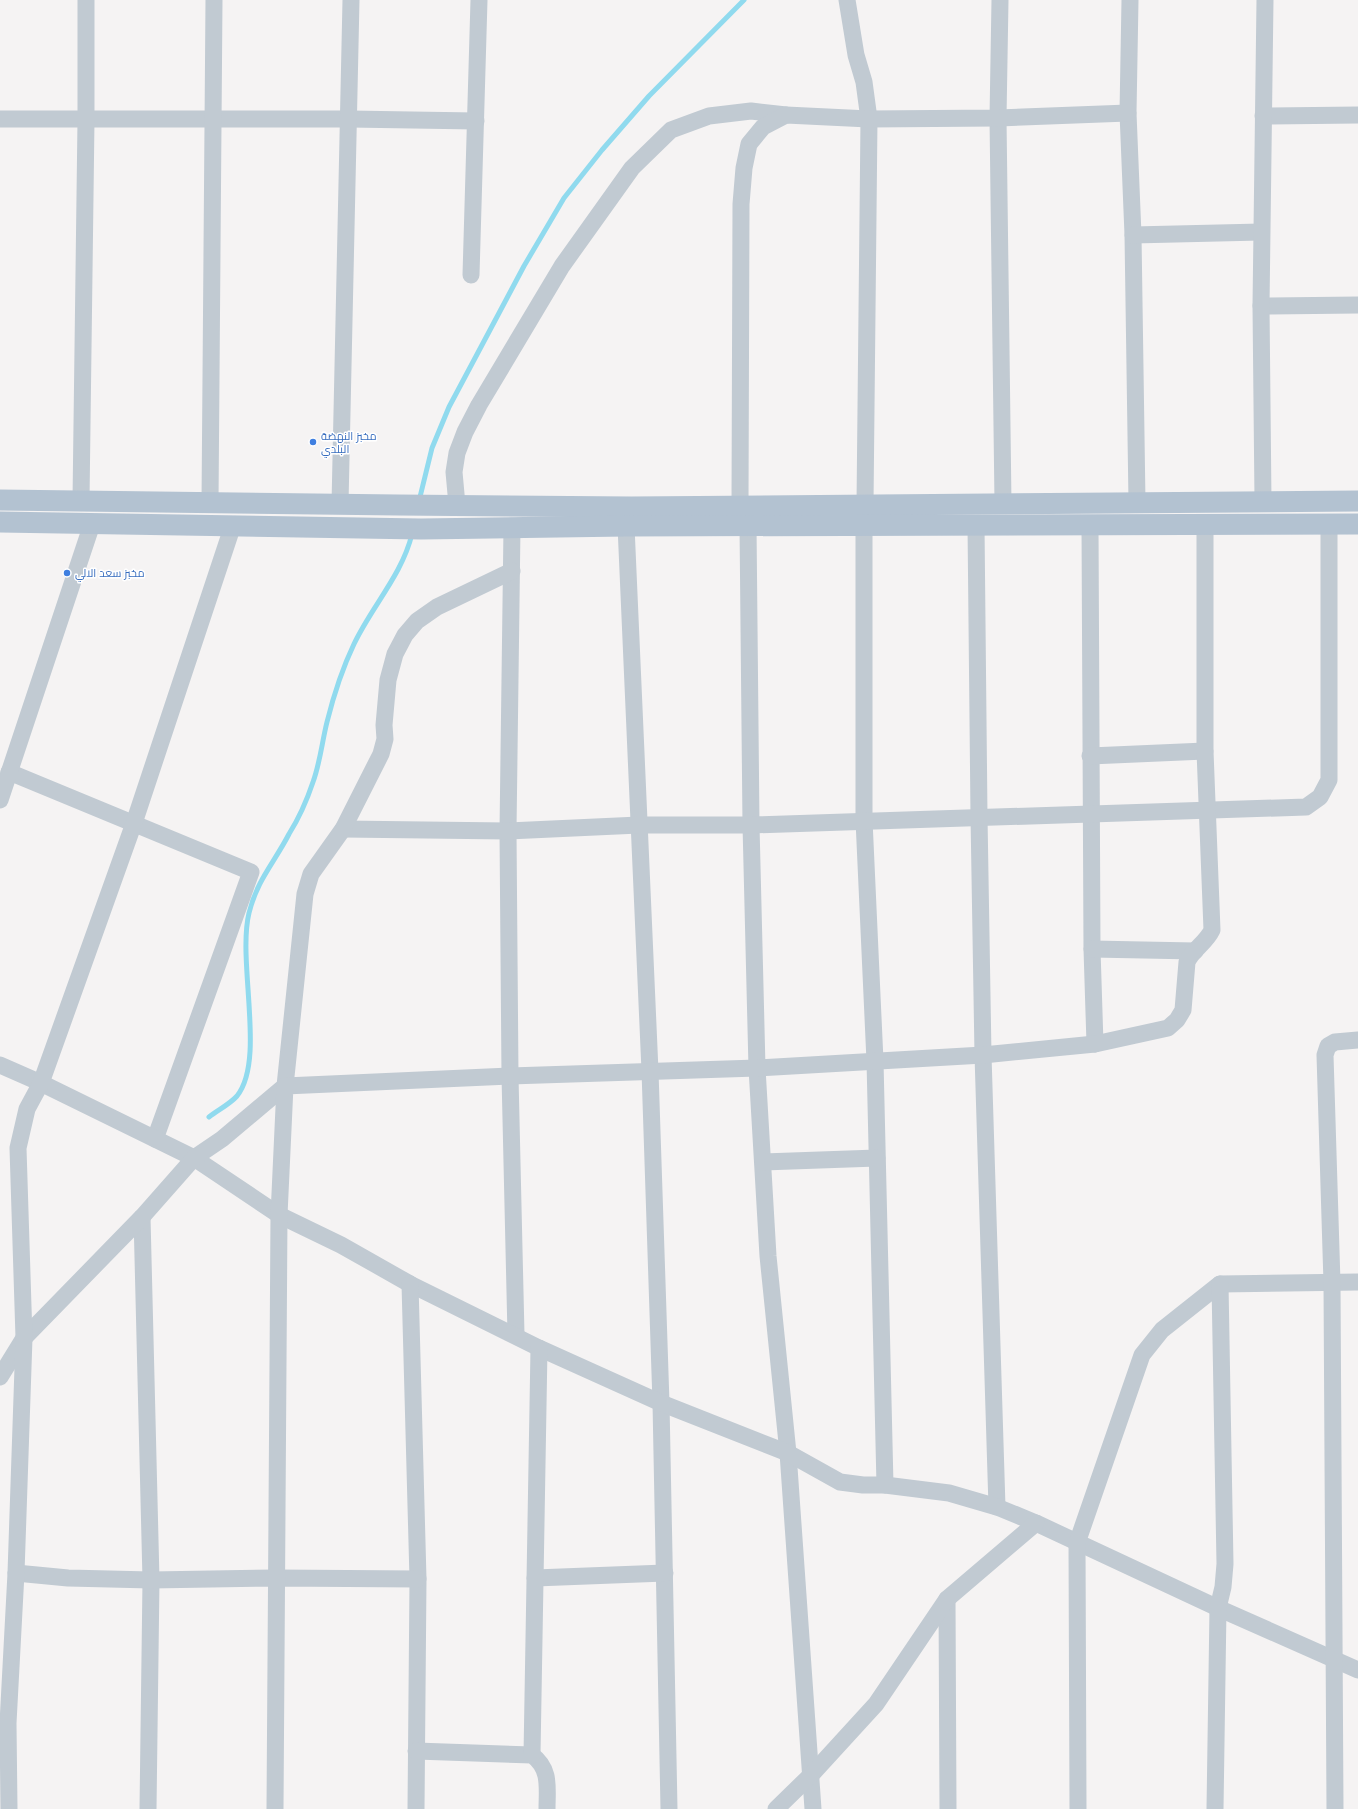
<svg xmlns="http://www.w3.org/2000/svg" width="1358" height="1809" viewBox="0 0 1358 1809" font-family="Quicksand,Cairo,sans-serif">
	<rect width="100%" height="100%" fill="#f5f3f3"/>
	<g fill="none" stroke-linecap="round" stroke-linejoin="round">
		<g stroke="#90daee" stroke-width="5">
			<path d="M419,501L432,448L449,407L524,266L564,198L602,150L649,96L744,0"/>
			<path d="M209,1117C218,1110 230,1104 237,1096C266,1060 237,962 249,913C257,880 274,863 289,834C299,818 307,800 313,782C320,763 322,742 327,722C333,698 343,667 354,644C372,606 402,575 412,534"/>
		</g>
		<g stroke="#c1cad2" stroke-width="17">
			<path d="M847,0L856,55L864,82L869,119L865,505"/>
			<path d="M1000,0L998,118L1003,503"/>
			<path d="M1130,0L1128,113L1133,235L1137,502"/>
			<path d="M1263,116L1358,115"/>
			<path d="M0,119H349L476,121"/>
			<path d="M1133,235L1261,232"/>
			<path d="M471,275L479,0"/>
			<path d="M1261,306L1358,305"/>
			<path d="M81,501L86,120V0"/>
			<path d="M1263,501L1261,306L1265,0"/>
			<path d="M210,503L214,0"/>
			<path d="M340,504L351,0"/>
			<path d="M457,505L454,472L457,453L465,432L479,405L562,266L632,168L671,130L709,116L751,111L786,115"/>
			<path d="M740,505L741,204L744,168L749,144L763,127L786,115L869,119L998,118L1128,113"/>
			<path d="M748,525L751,825L757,1068L768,1256L788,1453L813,1809"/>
			<path d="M864,525V820L875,1061L885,1485"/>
			<path d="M976,525L979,816L983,1055L997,1507"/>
			<path d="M1090,525L1092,949L1095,1044"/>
			<path d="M626,526L650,1071L661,1403L669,1809"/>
			<path d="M512,527L508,831L510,1076L516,1335"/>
			<path d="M1090,756L1205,751"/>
			<path d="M9,772L251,872L155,1139"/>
			<path d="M0,800L92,524"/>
			<path d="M343,829L508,831L639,825H751L1306,807L1320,797L1329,780V524"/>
			<path d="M1092,949L1195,951"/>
			<path d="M0,1065L41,1083L194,1158L279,1215L341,1245L410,1284L539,1348L661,1403L788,1453L840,1482L863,1485H885L949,1493L997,1507L1036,1523L1218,1608L1358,1670"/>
			<path d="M763,1162L877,1158"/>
			<path d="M142,1217L151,1580L148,1809"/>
			<path d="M410,1284L418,1579L416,1809"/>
			<path d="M0,1377L24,1338L142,1217L194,1158L222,1139L285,1086L305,894L311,874L343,829L381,754L385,739L384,725L388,680L395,654L405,635L417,621L437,607L512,571"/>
			<path d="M16,1573L68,1578L151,1580L276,1578L418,1579"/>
			<path d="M535,1578L665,1573"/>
			<path d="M947,1599L948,1809"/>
			<path d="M416,1751L532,1755C551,1769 547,1788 547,1809"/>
			<path d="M532,1755L539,1348"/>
			<path d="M9,1809L8,1723L16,1573L24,1338L18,1148L27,1109L41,1083L134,823L233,525"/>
			<path d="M275,1809L279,1215L285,1086L510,1076L757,1068L983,1055L1095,1044L1168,1028L1177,1020L1183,1010L1187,962C1193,949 1206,943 1212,930L1205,751V524"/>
			<path d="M776,1809L812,1774L876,1704L947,1599L1036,1523"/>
			<path d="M1078,1809L1077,1543L1142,1355L1162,1330L1220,1284L1358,1282"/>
			<path d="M1215,1809L1218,1608L1223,1587L1225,1564L1220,1284"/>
			<path d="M1335,1809L1332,1283L1325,1055L1328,1046L1335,1042L1358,1040"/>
		</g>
		<g stroke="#b3c2d1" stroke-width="21">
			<path d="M0,500L398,505L631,507L1358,501"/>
			<path d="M0,522L421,529L626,526L1358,524"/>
		</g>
	</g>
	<g fill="#3f7fe0" stroke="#fff" stroke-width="1.5">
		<circle cx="313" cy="442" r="4"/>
		<circle cx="67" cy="573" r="4"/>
	</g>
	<g text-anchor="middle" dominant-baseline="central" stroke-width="3" stroke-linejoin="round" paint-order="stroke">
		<g font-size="11" fill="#366cbe" stroke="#fff" text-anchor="start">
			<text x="321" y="436">مخبز النهضة<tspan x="321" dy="13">البلدي</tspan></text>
			<text x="75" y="573">مخبز سعد الالي</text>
		</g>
	</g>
</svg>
